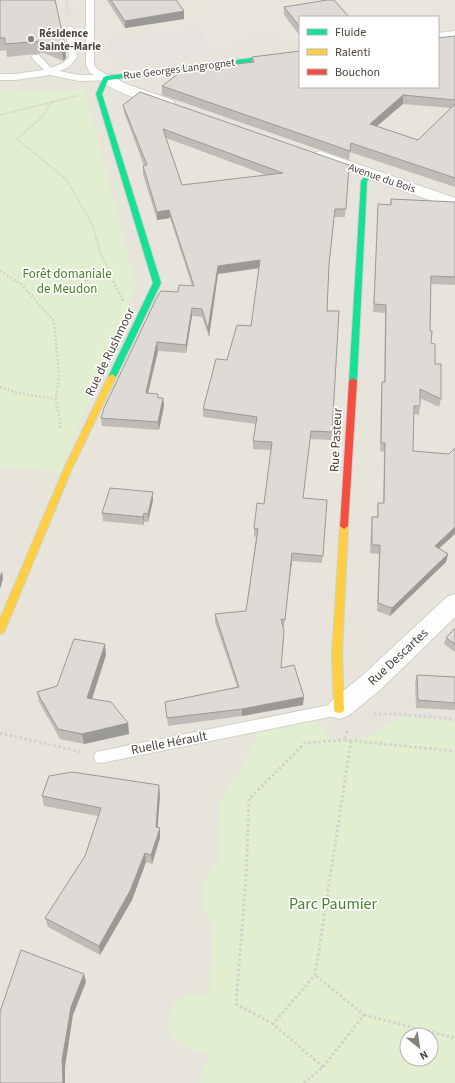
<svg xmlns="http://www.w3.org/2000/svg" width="455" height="1083" viewBox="0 0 455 1083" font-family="'Source Sans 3',sans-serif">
	<rect width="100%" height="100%" fill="#f4f2ee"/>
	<path fill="#e7e4dc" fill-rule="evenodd" d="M0,0H455V1083H0V466L60,471L28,92L0,89ZM300,17H438V87H300ZM407,1035H431V1059H407Z"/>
	<path fill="#eae5da" d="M79,0H455V29L438,31V17H300V48L294,49L287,33L226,41L219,58L84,73L81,66Z"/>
	<g fill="#e1eecf" fill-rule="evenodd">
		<path d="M0,89L28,92L85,90L136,286L60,471L0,466Z"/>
		<path d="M399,717L455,721V1083H199L208,1055C198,1051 185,1048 177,1040C162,1027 167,1003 184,996C192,993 201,995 209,995L213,927L206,915L203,907L202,900L203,886L209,872L218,861L220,802L258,740L251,728L314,719L332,740H357L371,735ZM407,1035H431V1059H407Z"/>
	</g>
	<path fill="#e6e3df" d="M201,29L212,53L203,57L123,67L127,59L103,55L112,39Z"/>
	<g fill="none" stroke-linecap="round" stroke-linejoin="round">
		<g stroke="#d2d0cb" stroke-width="2">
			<g id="lane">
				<path d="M86,0H94V65L97,69L109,76L110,78L109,80L79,81L50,75L15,80H0V74H15L44,70L33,59L32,57L33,55H39L51,68L63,63L69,57L66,29L70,26L74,29L77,57L69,67L59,71L79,75H95L90,73L86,65Z"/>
				<path d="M339,703L344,705L346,709L344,713L339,715L101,763L96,762L94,757L96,752L101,751Z"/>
			</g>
		</g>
		<g stroke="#d2d0cb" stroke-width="2">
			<g id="street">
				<path d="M455,31V39L438,41V33Z"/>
				<path d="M106,74L129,85L172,100L175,103L172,106L167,108C152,104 107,90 99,78L101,75Z"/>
				<path d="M320,151L455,198V209L314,159L312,156L314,153Z"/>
				<path d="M455,594V617L381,689L348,716L339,719L330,716L327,709L330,702L363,675L447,597Z"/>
			</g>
		</g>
		<g stroke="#d3cfc5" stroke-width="2">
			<g id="fast">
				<path d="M300,52V56L108,80L102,94L161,283L116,377L112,380L109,379L108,377L153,283L96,94L103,78L106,76Z"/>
				<path d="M370,172L373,174L367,181L357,381L353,384L349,381L361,181L368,173Z"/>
			</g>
		</g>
		<g stroke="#d3cfc5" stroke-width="2">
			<g id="slow">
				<path d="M112,374L116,377L71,471L5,630L3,633L0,634V619L63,471L108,377Z"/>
				<path d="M344,523L348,526L342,654L344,709L343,712L339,713L335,712L334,709L332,654L340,526Z"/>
			</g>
		</g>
		<g stroke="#d3cfc5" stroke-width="2">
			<path id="jam" d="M353,378L357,381L348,526L344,529L340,526L349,381Z"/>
		</g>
		<g stroke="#d3d2cc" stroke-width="2" stroke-dasharray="1.5 1.5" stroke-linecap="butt">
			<path d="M66,0L68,13"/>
			<path d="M52,101L44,115L17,139L66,179L93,226L100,252L109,271"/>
			<path d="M0,115L77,96"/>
		</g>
		<g stroke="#d3d2cc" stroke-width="2.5" stroke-dasharray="2 2" stroke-linecap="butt">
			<path d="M108,270L123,301"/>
			<path d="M0,271L21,284L54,321L59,375L56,399L61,429"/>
			<path d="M0,387L18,393L56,399"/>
		</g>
		<g stroke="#d3d2cc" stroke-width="3" stroke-dasharray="2.5 2.5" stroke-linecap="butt">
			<path d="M374,714H398L455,719"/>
			<path d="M347,731L344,740L455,751"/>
			<path d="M0,733L81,752"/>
			<path d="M364,1015L455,1038"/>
			<path d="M273,1024L236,1004L246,879L249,799L305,743L344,740"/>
			<path d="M323,1067L273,1024L315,975L351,741"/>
			<path d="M304,1083L323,1067L364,1015L315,975"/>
		</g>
		<use href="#lane" fill="#fdfdfc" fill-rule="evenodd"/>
		<use href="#street" fill="#fdfdfc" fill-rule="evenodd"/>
		<use href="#fast" fill="#16e098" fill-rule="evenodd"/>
		<use href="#slow" fill="#ffcf43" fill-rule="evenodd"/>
		<use href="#jam" fill="#f24e42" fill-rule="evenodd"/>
	</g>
	<g fill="#bfbcb8" fill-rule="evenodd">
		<path d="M0,0H55L66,58L63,61L44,53L7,57L6,50L0,51Z"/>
		<path d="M107,0H176L184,19L125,28Z"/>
		<path d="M284,7L300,17V36L284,15Z"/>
		<path d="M455,36V187L350,152L349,160L162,95V86L209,67L252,63V57L300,87ZM403,104L451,108L418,140L376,126Z"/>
		<path d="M123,105L349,165L345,217H334L329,269L327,311L332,432L331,440L310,439L303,498L327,500L322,563L292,561L284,627H283L284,631V639L281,667L303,705L242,716L168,726L165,702L237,687L215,622V614L246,611L256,537L254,536V528L264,504L271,450L253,449V441L256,424L203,417V409L227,360L251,326L259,268L218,274L209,337L202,317L192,316L186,353L158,351L148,393L159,398H163L164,406L159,430L102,426L101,418L178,292L192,286L170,218L157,220L143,174V166H144L124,112ZM166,138L266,175L182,185Z"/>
		<path d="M391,199L455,202V285L431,284L430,331L431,343L435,364L441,399L439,407L420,398V406L419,415L414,414L413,451L439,548L448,554L446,562L390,616L377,611L379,554L370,553L371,525L372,517H377V511L378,503H383L384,452L380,451L381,391L382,382H384L385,313L373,312L378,213V204L390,205Z"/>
		<path d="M153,500L148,522H144V525L103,521L102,513Z"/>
		<path d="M455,628V652L444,644L446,638Z"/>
		<path d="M106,655L92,699L128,723L129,734L84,744L60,739L39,702L37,692L57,686Z"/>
		<path d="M417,675L455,677V710L416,708L415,683Z"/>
		<path d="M160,795L157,828H160V838L152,864L146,862L132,900L100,955L48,927L45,918L85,856L98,816L44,806L42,796Z"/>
	</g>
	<g fill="#9b9996">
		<path d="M184,11V19L125,28V21Z"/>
		<path d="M65,45L66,58L63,61L62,49Z"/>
		<path d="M403,95V104L369,133L370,124Z"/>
		<path d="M169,210L170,218L157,220V212Z"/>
		<path d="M260,260V268L218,274L209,337L208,329L218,266Z"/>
		<path d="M192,308V316L186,353V345Z"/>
		<path d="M157,342L158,351L146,401V393Z"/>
		<path d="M163,398L164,406L159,430L158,422Z"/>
		<path d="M153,492V500L148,522V514Z"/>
		<path d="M144,513V525L143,517Z"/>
		<path d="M455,527V534L433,554L435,546Z"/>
		<path d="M292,553V561L284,627L285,620Z"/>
		<path d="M448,554L446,562L390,616L392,608Z"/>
		<path d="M2,571L3,579L0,589V576Z"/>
		<path d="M105,644L106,655L89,708L87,698Z"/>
		<path d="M304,697L303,705L242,716V709Z"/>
		<path d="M128,723L129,734L84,744L82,734Z"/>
		<path d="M159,785L160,795L157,837L156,827Z"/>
		<path d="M160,828V838L152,864L151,855Z"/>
		<path d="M145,853L146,862L132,900L100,955L99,946Z"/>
		<path d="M84,974L86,982L73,1015L65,1067V1083H63L62,1060L71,1007Z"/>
	</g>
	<g fill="#dedbd6" stroke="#9b9996" fill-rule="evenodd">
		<path d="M0,0H55L65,45L62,49L43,41L5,44V38H0Z"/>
		<path d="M111,0H176L184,11L125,21Z"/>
		<path d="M327,0H334L349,17H300V27L284,7Z"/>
		<path d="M455,36V100L403,95L370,124L418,140L455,104V178L351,143L350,151L162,86L190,65L208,63L209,67L254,62L252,57L300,51V87H438V38Z"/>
		<path d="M140,92L349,165L346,209H335L329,264L327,311H339L332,432L311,431L303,498L327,500L323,556L292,553L285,620L281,619L284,631L281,668L294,665L304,697L242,709L167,718L165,702L239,687L215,614L246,611L258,529L254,528L257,503L264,504L272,442L253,441L257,417L203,409L216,359L227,360L237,325L251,326L260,260L218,266L208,329L202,309L192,308L186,345L157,342L146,393L158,394V398H163L158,422L101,418L104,408L157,297L161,291L178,292L179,285L194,286L169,210L157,212L143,166L147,165L123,105ZM163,129L283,173L182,185Z"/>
		<path d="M391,199L455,202V277L431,276L430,331H432L431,343L435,344V364H441V399L420,389V406H414L413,451L449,454L455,448V527L435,546L448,554L392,608L378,603L380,545H372V517H378V503H384L385,443H381L382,382H385L386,305L374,304L378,204L391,205Z"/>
		<path d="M110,488L153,492L148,514L144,513L143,517L102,513Z"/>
		<path d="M455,628V644L446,638Z"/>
		<path d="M74,639L105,644L87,698L111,702L128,723L82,734L58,729L37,692L57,686Z"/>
		<path d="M417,675L455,677V703L418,700Z"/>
		<path d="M72,772L159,785L156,827L160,828L151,855L145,853L130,891L99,946L45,918L85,856L101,808L42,796L49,776Z"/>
		<path d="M21,950L84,974L71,1007L62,1060L63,1083H0V1013L1,1009Z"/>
	</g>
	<circle fill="#868178" stroke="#fff" stroke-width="1.5" cx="31" cy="39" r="4"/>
	<g text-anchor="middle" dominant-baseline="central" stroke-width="3.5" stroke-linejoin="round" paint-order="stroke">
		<g font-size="11" font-weight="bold" fill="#4b4439" stroke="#fff" text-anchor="start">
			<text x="39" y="33">Résidence<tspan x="39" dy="13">Sainte-Marie</tspan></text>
		</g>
		<g font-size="11" fill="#4b4439" stroke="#fff">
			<text transform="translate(179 69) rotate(-7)">Rue Georges Langrognet</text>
			<text transform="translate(382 178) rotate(19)">Avenue du Bois</text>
		</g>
		<g font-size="13" fill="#4a7f2a" stroke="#fff">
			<text x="67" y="274">Forêt domaniale<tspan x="67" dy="15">de Meudon</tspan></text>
		</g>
		<g font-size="13" fill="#4b4439" stroke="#fff">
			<text transform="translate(110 352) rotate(-64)">Rue de Rushmoor</text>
			<text transform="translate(336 440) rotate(-87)">Rue Pasteur</text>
			<text transform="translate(398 657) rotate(-43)">Rue Descartes</text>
			<text transform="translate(169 743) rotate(-11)">Ruelle Hérault</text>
		</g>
		<g font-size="16" fill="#4a7f2a" stroke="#fff">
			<text x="333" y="904">Parc Paumier</text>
		</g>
	</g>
	<rect x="299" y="16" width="140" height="72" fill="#ffffff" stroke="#b7b4b0"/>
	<rect x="307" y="29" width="20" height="6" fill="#16e098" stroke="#b7b4b0"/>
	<text x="335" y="36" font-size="12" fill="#4b4439">Fluide</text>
	<rect x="307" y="49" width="20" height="6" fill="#ffcf43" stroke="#b7b4b0"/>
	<text x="335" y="56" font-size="12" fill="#4b4439">Ralenti</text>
	<rect x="307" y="69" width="20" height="6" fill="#f24e42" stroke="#b7b4b0"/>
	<text x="335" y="76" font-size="12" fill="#4b4439">Bouchon</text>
	<g transform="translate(419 1047) rotate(150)"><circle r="19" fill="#ffffff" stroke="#b7b4b0"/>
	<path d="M0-3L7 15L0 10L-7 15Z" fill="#868178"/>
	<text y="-6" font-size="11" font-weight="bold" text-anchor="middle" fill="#4b4439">N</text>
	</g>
</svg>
